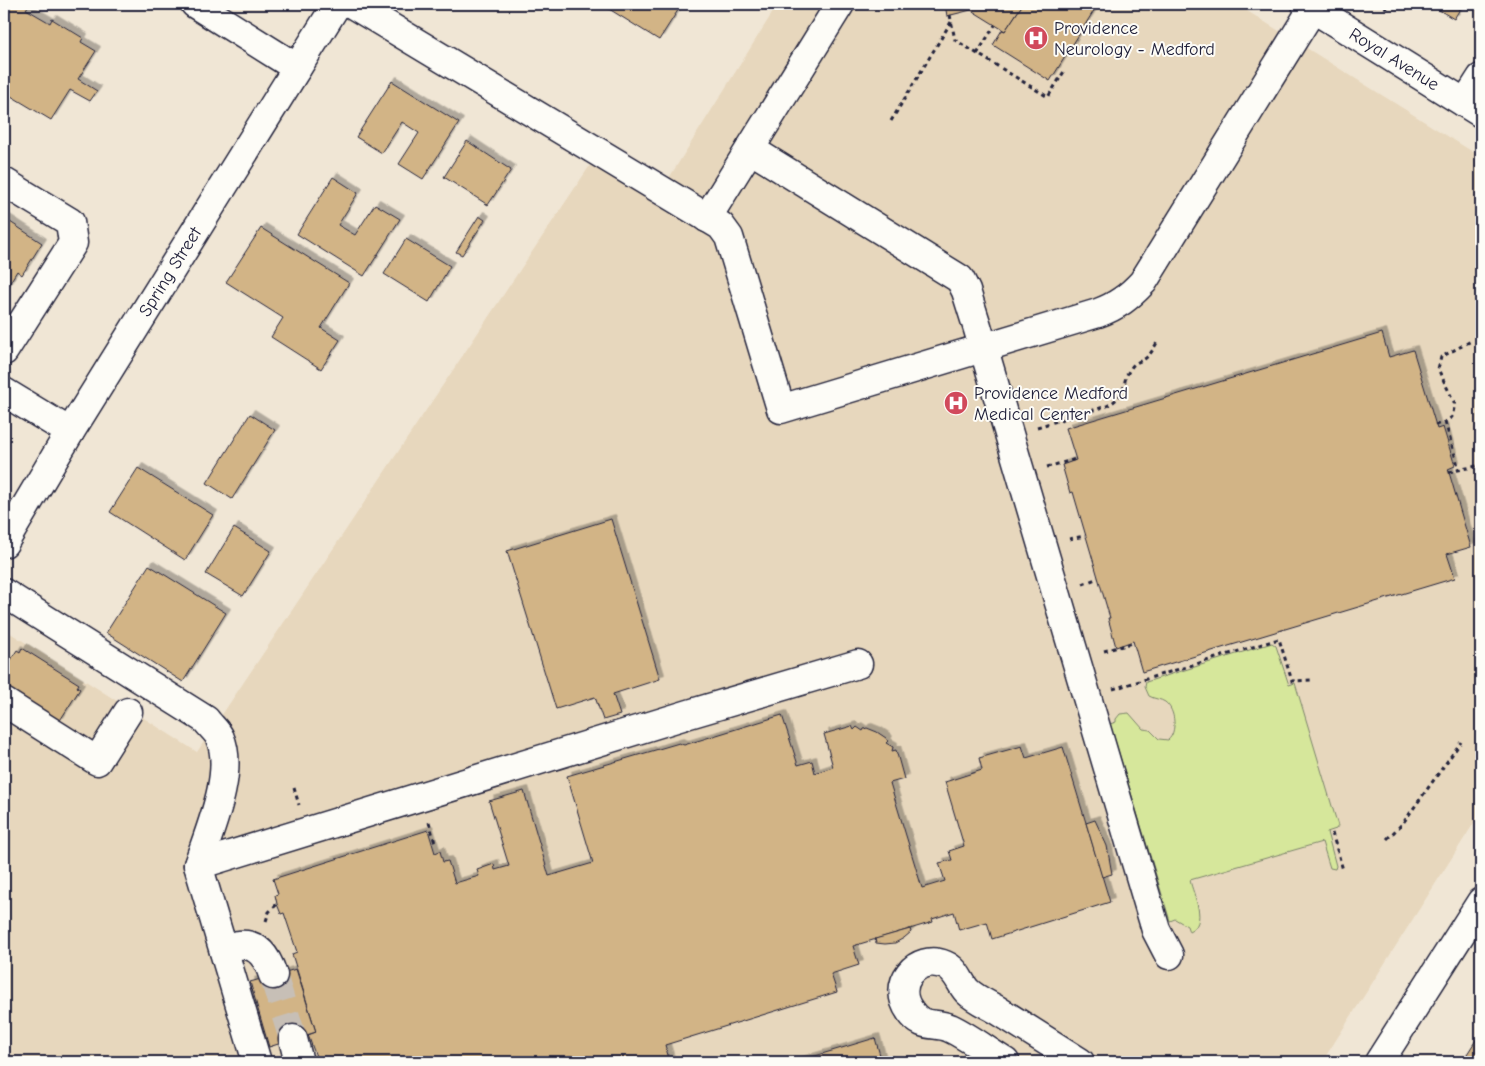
<svg xmlns="http://www.w3.org/2000/svg" width="1485" height="1066" viewBox="0 0 1485 1066" font-family="'Comic Neue',sans-serif">
	<defs>
		<filter id="shadow"><feDropShadow dx="4.5" dy="-4.5" stdDeviation="0" flood-color="#0004"/></filter>
	</defs>
	<rect width="100%" height="100%" fill="#f0e6d5"/>
	<filter id="ink" filterUnits="userSpaceOnUse"><feTurbulence type="fractalNoise" baseFrequency=".02" numOctaves="2"/><feDisplacementMap in="SourceGraphic" scale="10" xChannelSelector="R" yChannelSelector="G"/><feConvolveMatrix kernelMatrix="1 2 1 2 8 2 1 2 1" color-interpolation-filters="sRGB"/></filter>
	<g filter="url(#ink)">
		<path fill="#e7d7bd" d="M778,4H1236L1481,157V812L1322,1062H4V629L197,752L599,152L669,178Z"/>
		<path fill="#d6e79b" stroke="#7c846b" d="M1272,643L1276,646L1289,685L1295,683L1338,826L1336,829L1327,832L1336,866L1335,869L1330,868L1322,842L1190,880C1193,895 1209,923 1189,932L1187,926L1175,919L1170,921L1110,724L1116,722V719L1120,714L1129,713L1143,729L1150,730L1159,739L1168,740C1177,733 1176,710 1165,702C1161,699 1154,699 1149,696L1145,687L1146,682Z"/>
		<g fill="#d2b486" stroke="#22223b" filter="url(#shadow)">
			<path d="M4,4H28L29,5L26,9L50,23L52,19L83,38L81,42L96,51L78,79L97,91L90,101L70,90L51,120L6,93L9,87L4,84Z"/>
			<path d="M601,4H682L659,40Z"/>
			<path d="M945,4H1023L1005,31L971,10L947,16Z"/>
			<path d="M1023,4H1098L1050,81L993,45L1002,30L1005,31Z"/>
			<path d="M1429,4H1463L1454,19Z"/>
			<path d="M392,81L459,123L423,179L399,164L419,133L402,122L382,153L356,137Z"/>
			<path d="M467,141L511,170L488,205L444,177Z"/>
			<path d="M333,177L358,193L338,225L355,235L375,204L400,219L364,276L297,234Z"/>
			<path d="M479,216L485,220L462,255L456,252Z"/>
			<path d="M4,218L42,243L22,275L17,271L4,292Z"/>
			<path d="M261,228L349,283L321,328L340,340L321,369L271,337L283,318L226,282Z"/>
			<path d="M406,239L450,266L429,302L384,274Z"/>
			<path d="M1382,333L1389,357L1413,350L1437,429L1443,427L1455,466L1448,469L1471,547L1447,554L1455,578L1142,672L1133,641L1116,647L1108,618H1110L1073,492L1070,493L1062,465L1076,460L1066,428Z"/>
			<path d="M250,414L275,430L232,499L207,483Z"/>
			<path d="M138,468L213,515L185,560L110,512Z"/>
			<path d="M611,519L660,679L613,694L620,715L603,720L595,697L556,709L507,551Z"/>
			<path d="M234,528L271,551L243,596L206,574Z"/>
			<path d="M149,565L226,613L183,682L106,633Z"/>
			<path d="M22,648L79,684L77,687L80,689L59,722L4,695V671L17,650L20,652Z"/>
			<path d="M782,715L798,765L812,761L815,773L833,767L824,734L852,726L854,730L857,727L863,731L864,729L867,728L877,732L886,738L888,741L886,743L893,747L892,751L896,750L904,779L890,783L922,888L945,881L939,863L952,860L949,851L964,846L945,782L982,770L979,758L1022,746L1026,758L1063,747L1110,902L992,939L987,922L959,930L954,912L932,919L933,922L853,946L859,965L831,974L837,992L665,1045L670,1062H318L308,1035L316,1032L292,954L297,952L284,913L281,914L277,904L275,895L278,894L273,879L428,830L435,853L440,851L443,862L448,861L455,883L479,876L477,870L494,864L495,870L509,866L489,801L524,791L549,876L593,863L567,776L679,743L684,745Z"/>
			<path d="M1095,820L1107,846L1112,874L1102,877L1086,823Z"/>
			<path d="M910,929L911,932L904,938L895,943L885,944L876,943L875,939Z"/>
			<path d="M296,969L316,1032L269,1047L250,982Z"/>
			<path d="M1481,1032V1062H1462Z"/>
			<path d="M875,1038L882,1062H795Z"/>
		</g>
		<g fill="none" stroke-linecap="round" stroke-linejoin="round">
			<path stroke="#c7bfb6" stroke-width="28" stroke-dasharray="28 14" stroke-linecap="butt" d="M273,975L293,1039"/>
			<g stroke="#22223b" stroke-width="31">
				<g id="minor">
					<path d="M195,4L297,68"/>
					<path d="M352,4L721,226L729,237L781,409L1098,313C1117,306 1129,297 1143,282L1313,8"/>
					<path id="s1" d="M1306,4L1481,113"/>
					<path d="M1465,103L1481,78"/>
					<path d="M750,149L960,279L966,291L977,326L1156,930L1169,955"/>
					<path d="M4,182L70,222L73,243L4,351"/>
					<path d="M707,218L840,4"/>
					<path d="M4,392L70,432"/>
					<path id="s2" d="M4,543L70,432L337,4"/>
					<path d="M4,593L206,720C210,726 218,732 220,738C235,773 209,831 198,865"/>
					<path d="M4,702L97,761L128,712"/>
					<path d="M224,951C229,949 235,945 239,945C259,943 268,960 273,975"/>
					<path d="M293,1039L299,1062"/>
					<path d="M257,1062L198,865L689,714L858,664"/>
					<path d="M1005,1062C987,1051 969,1037 950,1028C934,1021 923,1030 910,1011C891,985 916,953 945,965C957,970 959,982 967,991C975,999 989,1005 999,1011C1026,1028 1053,1045 1080,1062"/>
				</g>
			</g>
			<g stroke="#22223b" stroke-width="31">
				<path id="major" d="M1379,1062L1481,902"/>
			</g>
			<g stroke="#22223b" stroke-width="3" stroke-dasharray="4 4" stroke-linecap="butt">
				<path d="M1385,9L1388,4"/>
				<path d="M950,15L955,40L1048,97L1065,70"/>
				<path d="M977,54L995,25"/>
				<path d="M891,121L951,22"/>
				<path d="M1445,422L1459,469"/>
				<path d="M1435,425L1445,422L1452,417L1455,404L1438,369L1441,357L1473,340"/>
				<path d="M1037,427L1107,406C1131,392 1119,384 1131,368C1135,361 1142,362 1147,357C1151,354 1155,346 1158,341"/>
				<path d="M1047,467L1076,459"/>
				<path d="M1449,472L1481,465"/>
				<path d="M1069,539L1085,536"/>
				<path d="M1083,584L1098,578"/>
				<path d="M1104,651L1133,643"/>
				<path d="M1113,689L1279,639L1292,681L1313,680"/>
				<path d="M294,788L299,805"/>
				<path d="M429,822L435,843"/>
				<path d="M1332,833L1343,870"/>
				<path d="M1387,839L1403,823L1461,742"/>
				<path d="M266,921L269,912L277,904"/>
			</g>
			<use href="#minor" stroke="#fdfcf7" stroke-width="28"/>
			<use href="#major" stroke="#fdfcf7" stroke-width="28"/>
		</g>
	</g>
	<defs>
		<g id="hospital-disc" transform="scale(1.25)"><circle r="9.5" fill="#d1495b" stroke="#fdfcf7"/><path d="M-5-5h3v3.5h4V-5h3V5h-3V1.5h-4V5h-3Z" fill="#fff"/></g>
	</defs>
	<g fill-rule="evenodd">
		<use href="#hospital-disc" x="1036" y="38"/>
		<use href="#hospital-disc" x="956" y="403"/>
	</g>
	<g text-anchor="middle" dominant-baseline="central" stroke-width="4" stroke-linejoin="round" paint-order="stroke">
		<g font-size="18" fill="#22223b" stroke="#fdfcf7" text-anchor="start">
			<text x="1054" y="28">Providence<tspan x="1054" dy="21">Neurology - Medford</tspan></text>
			<text x="974" y="393">Providence Medford<tspan x="974" dy="21">Medical Center</tspan></text>
		</g>
		<g font-size="18" fill="#22223b" stroke="#fdfcf7">
			<text stroke="none"><textPath href="#s1" startOffset="104">Royal Avenue</textPath></text>
			<text stroke="none"><textPath href="#s2" startOffset="318">Spring Street</textPath></text>
		</g>
	</g>
	<rect width="1485" height="1066" fill="none" stroke="#fdfcf7" stroke-width="20"/>
	<rect x="10" y="10" width="1465" height="1046" fill="none" stroke="#22223b" stroke-width="2" filter="url(#ink)"/>
</svg>
